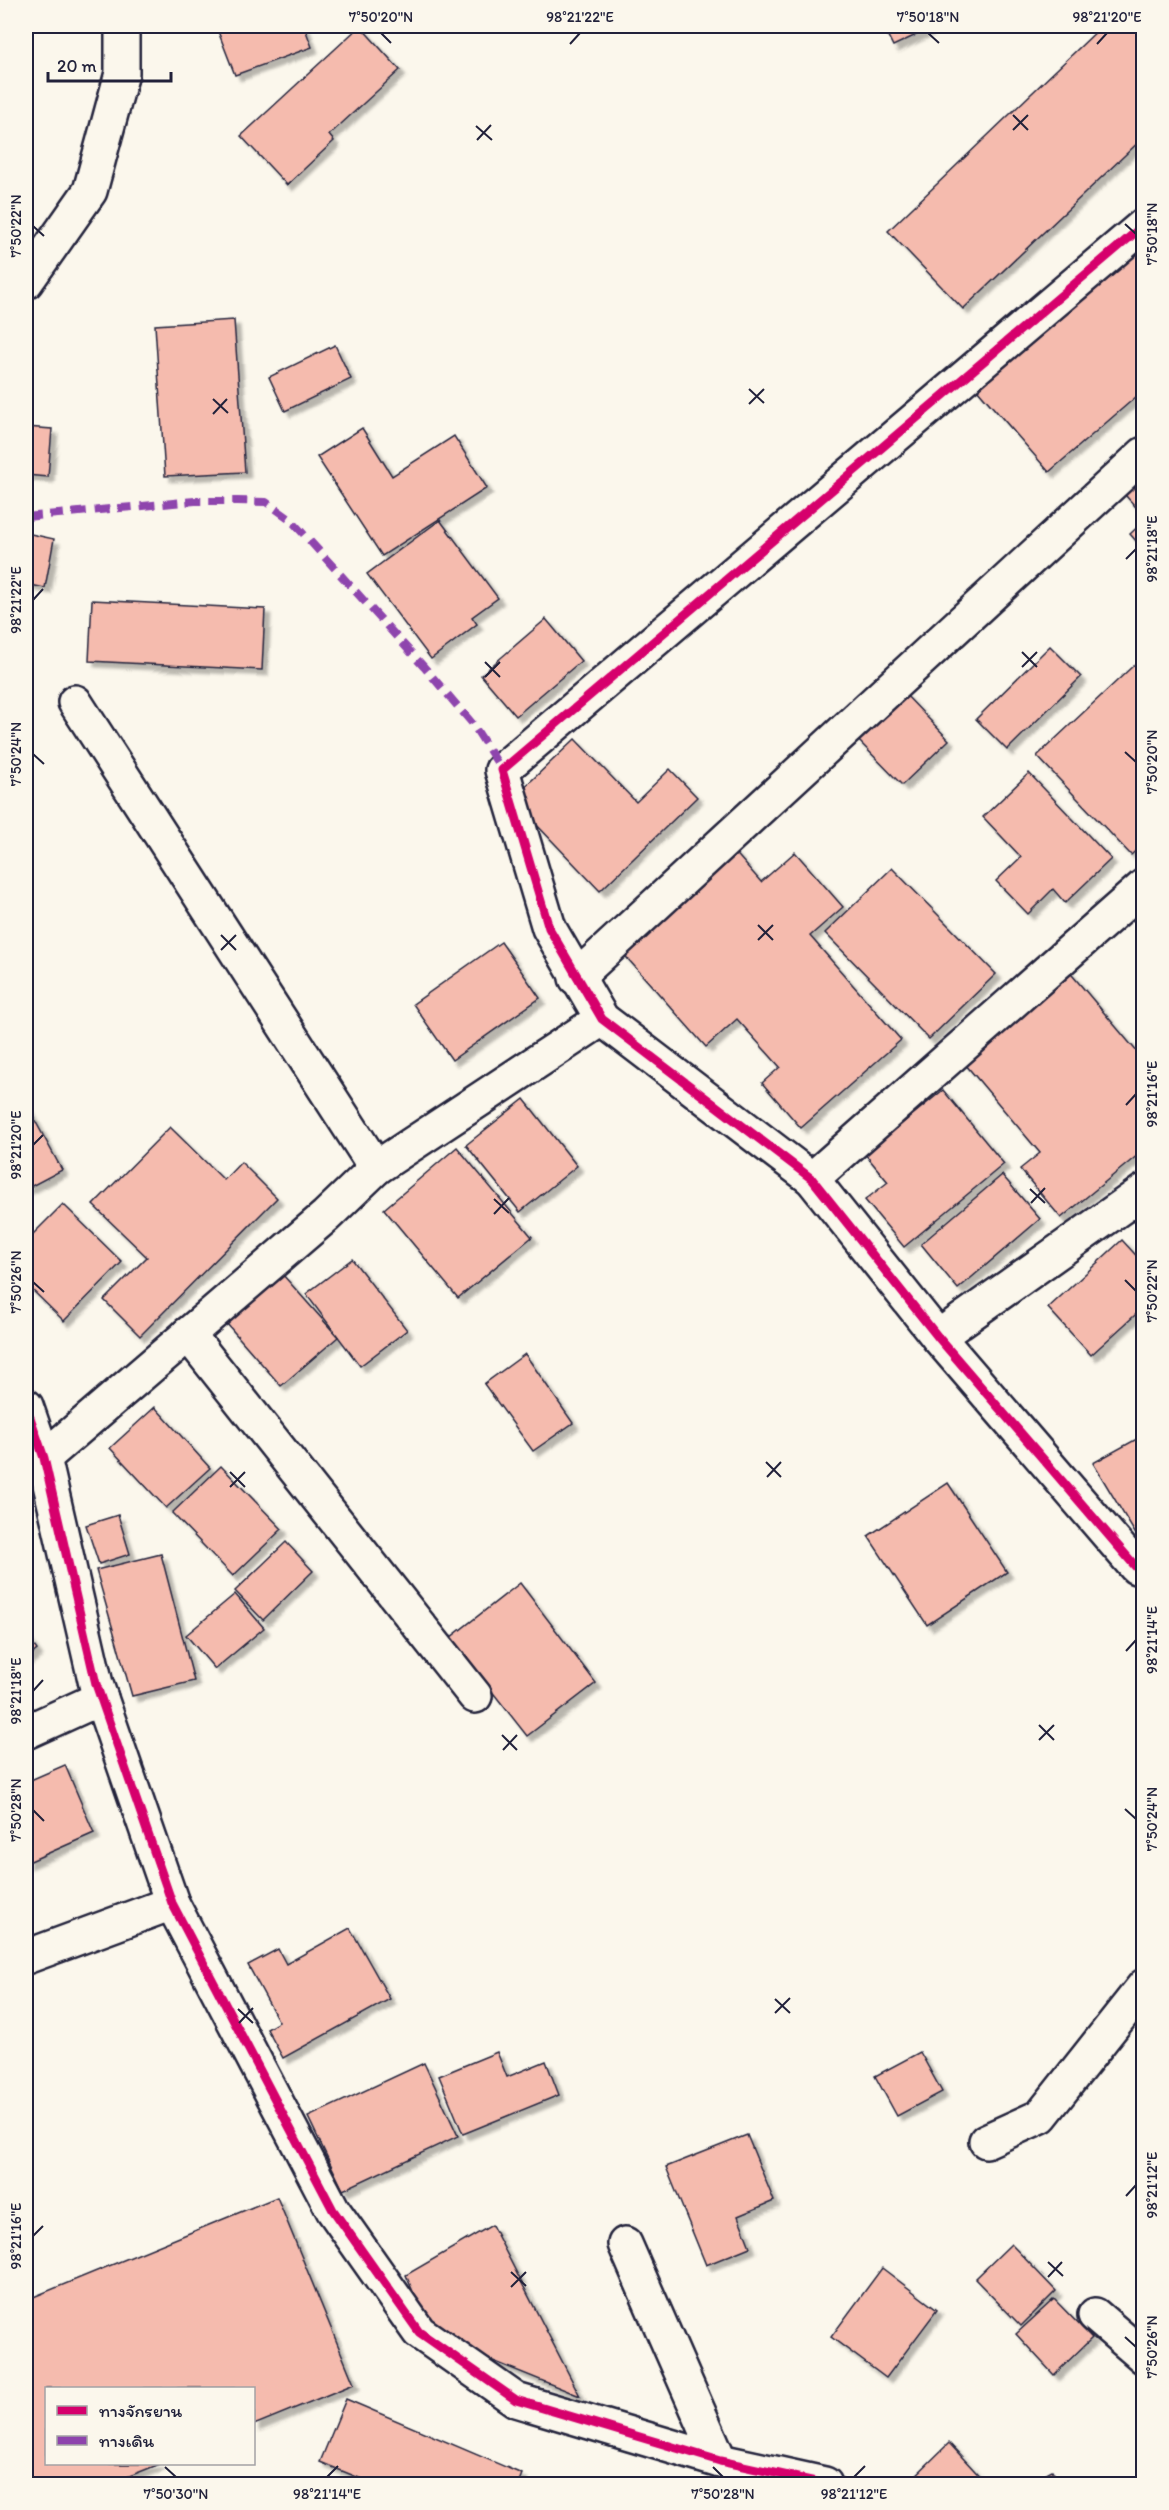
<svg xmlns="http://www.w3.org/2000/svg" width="1169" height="2510" viewBox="0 0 1169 2510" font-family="Itim,'Playpen Sans Thai',sans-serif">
	<defs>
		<filter id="shadow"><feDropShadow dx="5.5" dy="5.5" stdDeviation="1.5" flood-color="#0004"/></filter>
	</defs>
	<rect width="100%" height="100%" fill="#fbf7ec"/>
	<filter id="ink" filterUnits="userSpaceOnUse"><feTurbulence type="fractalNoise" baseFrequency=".0167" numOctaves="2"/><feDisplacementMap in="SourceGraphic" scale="12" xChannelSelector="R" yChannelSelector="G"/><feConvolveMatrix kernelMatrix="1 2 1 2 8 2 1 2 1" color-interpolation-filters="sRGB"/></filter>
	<g filter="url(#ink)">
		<g fill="#f5bbae" stroke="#22223b" stroke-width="1.5" filter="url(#shadow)">
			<path d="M216,26H304L312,47L235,75Z"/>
			<path d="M360,26L400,70L329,135L334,141L287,185L241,136Z"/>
			<path d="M883,26H935L893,46Z"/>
			<path d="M1102,26H1144V137L963,309L888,231Z"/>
			<path d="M1144,246V390L1049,472L977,389Z"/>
			<path d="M234,320L245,472L165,476L155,325Z"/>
			<path d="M335,345L351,379L285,411L269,377Z"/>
			<path d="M26,427L52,429L48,477L26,475Z"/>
			<path d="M362,428L392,476L454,436L487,488L382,556L317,457Z"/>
			<path d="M1144,463V516L1117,486Z"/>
			<path d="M440,520L498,598L472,617L477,624L431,659L367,574Z"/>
			<path d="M1144,521V550L1130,534Z"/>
			<path d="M26,533L54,539L45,588L26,584Z"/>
			<path d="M92,600L265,609L262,670L89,661Z"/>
			<path d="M546,619L581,661L516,716L481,675Z"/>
			<path d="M1050,646L1081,677L1007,750L976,719Z"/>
			<path d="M1135,664L1144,673V843L1131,855L1037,756Z"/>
			<path d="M904,693L949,740L902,785L857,739Z"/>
			<path d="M575,739L636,802L670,769L697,797L600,891L512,799Z"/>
			<path d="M1029,773L1111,859L1065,903L1053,889L1028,914L996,881L1021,857L983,817Z"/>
			<path d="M733,850L761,882L795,852L843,907L810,936L901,1040L801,1128L762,1083L780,1067L737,1019L706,1047L620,950Z"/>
			<path d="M892,868L996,974L929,1039L825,933Z"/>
			<path d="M501,942L540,998L452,1060L413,1004Z"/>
			<path d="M1067,969L1144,1060V1150L1061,1218L1020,1169L1040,1153L960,1058Z"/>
			<path d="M943,1090L1004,1164L904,1247L865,1200L888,1182L865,1154Z"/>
			<path d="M524,1099L577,1166L520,1212L466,1145Z"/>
			<path d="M26,1104L62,1170L26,1189Z"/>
			<path d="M170,1127L224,1180L241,1162L277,1198L140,1336L104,1300L147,1257L93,1205Z"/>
			<path d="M457,1147L532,1237L458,1298L384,1209Z"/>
			<path d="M1002,1175L1040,1219L958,1289L921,1244Z"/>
			<path d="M63,1204L122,1262L64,1321L26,1284V1241Z"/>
			<path d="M1122,1240L1144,1264V1307L1091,1355L1048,1308Z"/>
			<path d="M352,1259L407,1330L360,1366L306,1294Z"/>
			<path d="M283,1275L338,1337L281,1386L227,1324Z"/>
			<path d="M525,1354L573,1423L533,1451L484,1384Z"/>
			<path d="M155,1407L210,1468L166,1508L110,1448Z"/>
			<path d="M1144,1435V1535L1138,1538L1093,1463Z"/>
			<path d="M221,1466L282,1529L233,1576L172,1513Z"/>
			<path d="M948,1483L1007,1572L927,1625L868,1536Z"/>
			<path d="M118,1515L130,1554L99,1564L86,1525Z"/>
			<path d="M286,1542L313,1571L263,1620L235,1591Z"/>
			<path d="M161,1554L194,1681L132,1696L96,1570Z"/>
			<path d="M520,1583L596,1683L527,1736L450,1638Z"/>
			<path d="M235,1594L264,1628L215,1669L186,1635Z"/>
			<path d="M26,1635L37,1650L26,1659Z"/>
			<path d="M65,1765L94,1833L26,1863V1782Z"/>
			<path d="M350,1928L390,1999L283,2058L267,2029L279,2022L248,1965L278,1949L286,1964Z"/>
			<path d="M497,2052L507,2077L546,2061L559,2095L463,2134L439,2076Z"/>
			<path d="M920,2052L942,2092L897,2116L875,2076Z"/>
			<path d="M424,2063L458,2136L343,2190L308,2117Z"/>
			<path d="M747,2135L774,2201L738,2216L750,2247L706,2265L666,2167Z"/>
			<path d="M277,2197L354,2384L254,2425V2388H46V2464H160L109,2484H26V2300Z"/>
			<path d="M492,2225L580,2396L476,2354L422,2313L406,2275Z"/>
			<path d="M1011,2244L1056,2291L1021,2326L975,2279Z"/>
			<path d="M882,2268L937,2310L886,2378L831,2337Z"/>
			<path d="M1054,2299L1092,2338L1054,2375L1016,2334Z"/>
			<path d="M346,2399L522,2474L518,2484H374L320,2462Z"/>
			<path d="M949,2443L986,2483L985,2484H907Z"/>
			<path d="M1052,2470L1060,2484H1026Z"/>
		</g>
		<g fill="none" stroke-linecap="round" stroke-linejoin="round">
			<g stroke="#22223b" stroke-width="38">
				<g id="street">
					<path d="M1144,225L502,770L549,928L602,1019L812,1179L938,1337L1136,1567L1144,1569"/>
					<path d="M26,282L90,191L122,73V26"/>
					<path d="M75,702L376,1168"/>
					<path d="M576,978L1144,454"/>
					<path d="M812,1179L1144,886"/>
					<path d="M188,1334L475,1696"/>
					<path d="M938,1337L1144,1191"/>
					<path d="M26,1406L44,1458L96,1684L172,1903L333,2210L419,2332L516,2400L720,2461L825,2484"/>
					<path d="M44,1458L326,1216L376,1168L602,1019"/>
					<path d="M26,1732L101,1698"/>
					<path d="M26,1957L172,1903"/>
					<path d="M986,2141L1041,2116L1144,1986"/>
					<path d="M625,2244L720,2461"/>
					<path d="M1095,2315L1144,2357"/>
				</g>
			</g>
			<use href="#street" stroke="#fbf7ec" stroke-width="33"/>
			<path stroke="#8e44ad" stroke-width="8" stroke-dasharray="15 8" stroke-linecap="butt" d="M26,517L195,501H237L266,502L290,519L424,667L472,723L502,770"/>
			<g stroke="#fbf7ec" stroke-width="13">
				<g id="cycleway">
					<path d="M1144,225L502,770L549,928L602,1019L812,1179L938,1337L1136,1567L1144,1569"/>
					<path d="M26,1406L44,1458L96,1684L172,1903L333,2210L419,2332L516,2400L720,2461L825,2484"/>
				</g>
			</g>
			<use href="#cycleway" stroke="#d6006c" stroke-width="9"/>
		</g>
	</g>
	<path fill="none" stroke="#22223b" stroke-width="2" d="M381,33L391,43M928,33L939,43M570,44L580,33M1097,44L1107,33M1013,115L1028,130M476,126L492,140M1013,130L1028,115M477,140L491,125M1125,224L1136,234M33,226L44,236M749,389L764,403M213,399L228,413M749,404L764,389M213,414L227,399M1126,559L1136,549M33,600L43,589M1022,652L1037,667M485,662L500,677M1022,667L1037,652M485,677L500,662M1125,752L1136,762M33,754L44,764M758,925L773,940M221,935L236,950M758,940L773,925M221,950L236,935M1126,1105L1136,1094M33,1145L43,1135M1030,1189L1045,1203M494,1199L509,1213M1031,1203L1045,1188M494,1214L509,1198M1125,1280L1136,1291M33,1282L44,1292M766,1462L781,1477M230,1472L245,1487M767,1477L781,1462M230,1487L245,1472M1126,1651L1136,1640M33,1691L43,1680M1039,1725L1054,1740M502,1735L517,1750M1039,1740L1054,1725M503,1750L517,1735M1125,1809L1136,1819M33,1810L44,1821M775,1999L790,2013M238,2009L253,2023M775,2013L790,1998M239,2023L253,2008M1126,2196L1136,2185M33,2236L43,2226M1048,2262L1063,2276M511,2272L526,2286M1048,2277L1062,2262M511,2287L526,2272M1125,2337L1136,2347M165,2467L176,2477M713,2467L723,2477M327,2477L338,2466M854,2477L865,2466"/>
	<rect width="1169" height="2510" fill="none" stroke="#fbf7ec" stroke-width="66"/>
	<rect x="45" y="2387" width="210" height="78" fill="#fbf7ec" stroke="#a4a2a5" stroke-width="1.5"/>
	<rect x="57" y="2406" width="30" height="9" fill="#d6006c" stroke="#a4a2a5" stroke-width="1.5"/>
	<text x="99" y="2417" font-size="18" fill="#22223b">ทางจักรยาน</text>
	<rect x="57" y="2436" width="30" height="9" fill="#8e44ad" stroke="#a4a2a5" stroke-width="1.5"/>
	<text x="99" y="2447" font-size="18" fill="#22223b">ทางเดิน</text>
	<path d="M48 72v9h123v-9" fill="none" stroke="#22223b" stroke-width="3"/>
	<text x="57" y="72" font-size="18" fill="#22223b" stroke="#fbf7ec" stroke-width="4.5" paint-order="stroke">20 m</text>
	<rect x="33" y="33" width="1103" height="2444" fill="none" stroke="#22223b" stroke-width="2"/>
	<g font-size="15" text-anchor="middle" fill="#22223b">
		<text x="381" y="22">7°50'20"N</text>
		<text x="580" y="22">98°21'22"E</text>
		<text x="928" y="22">7°50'18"N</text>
		<text x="1107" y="22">98°21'20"E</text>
		<text transform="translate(16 226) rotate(-90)" y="5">7°50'22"N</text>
		<text transform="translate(1152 234) rotate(-90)" y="5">7°50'18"N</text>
		<text transform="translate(1152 549) rotate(-90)" y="5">98°21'18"E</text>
		<text transform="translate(16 600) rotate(-90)" y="5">98°21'22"E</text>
		<text transform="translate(16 754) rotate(-90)" y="5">7°50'24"N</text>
		<text transform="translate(1152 762) rotate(-90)" y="5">7°50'20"N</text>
		<text transform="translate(1152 1094) rotate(-90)" y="5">98°21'16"E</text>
		<text transform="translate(16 1145) rotate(-90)" y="5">98°21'20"E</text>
		<text transform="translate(16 1282) rotate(-90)" y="5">7°50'26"N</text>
		<text transform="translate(1152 1291) rotate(-90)" y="5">7°50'22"N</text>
		<text transform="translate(1152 1640) rotate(-90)" y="5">98°21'14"E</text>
		<text transform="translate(16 1691) rotate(-90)" y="5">98°21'18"E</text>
		<text transform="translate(16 1810) rotate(-90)" y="5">7°50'28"N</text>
		<text transform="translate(1152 1819) rotate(-90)" y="5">7°50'24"N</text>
		<text transform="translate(1152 2185) rotate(-90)" y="5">98°21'12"E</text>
		<text transform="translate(16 2236) rotate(-90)" y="5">98°21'16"E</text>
		<text transform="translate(1152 2347) rotate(-90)" y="5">7°50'26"N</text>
		<text x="176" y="2499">7°50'30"N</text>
		<text x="327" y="2499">98°21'14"E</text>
		<text x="723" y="2499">7°50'28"N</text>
		<text x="854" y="2499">98°21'12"E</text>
	</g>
</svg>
